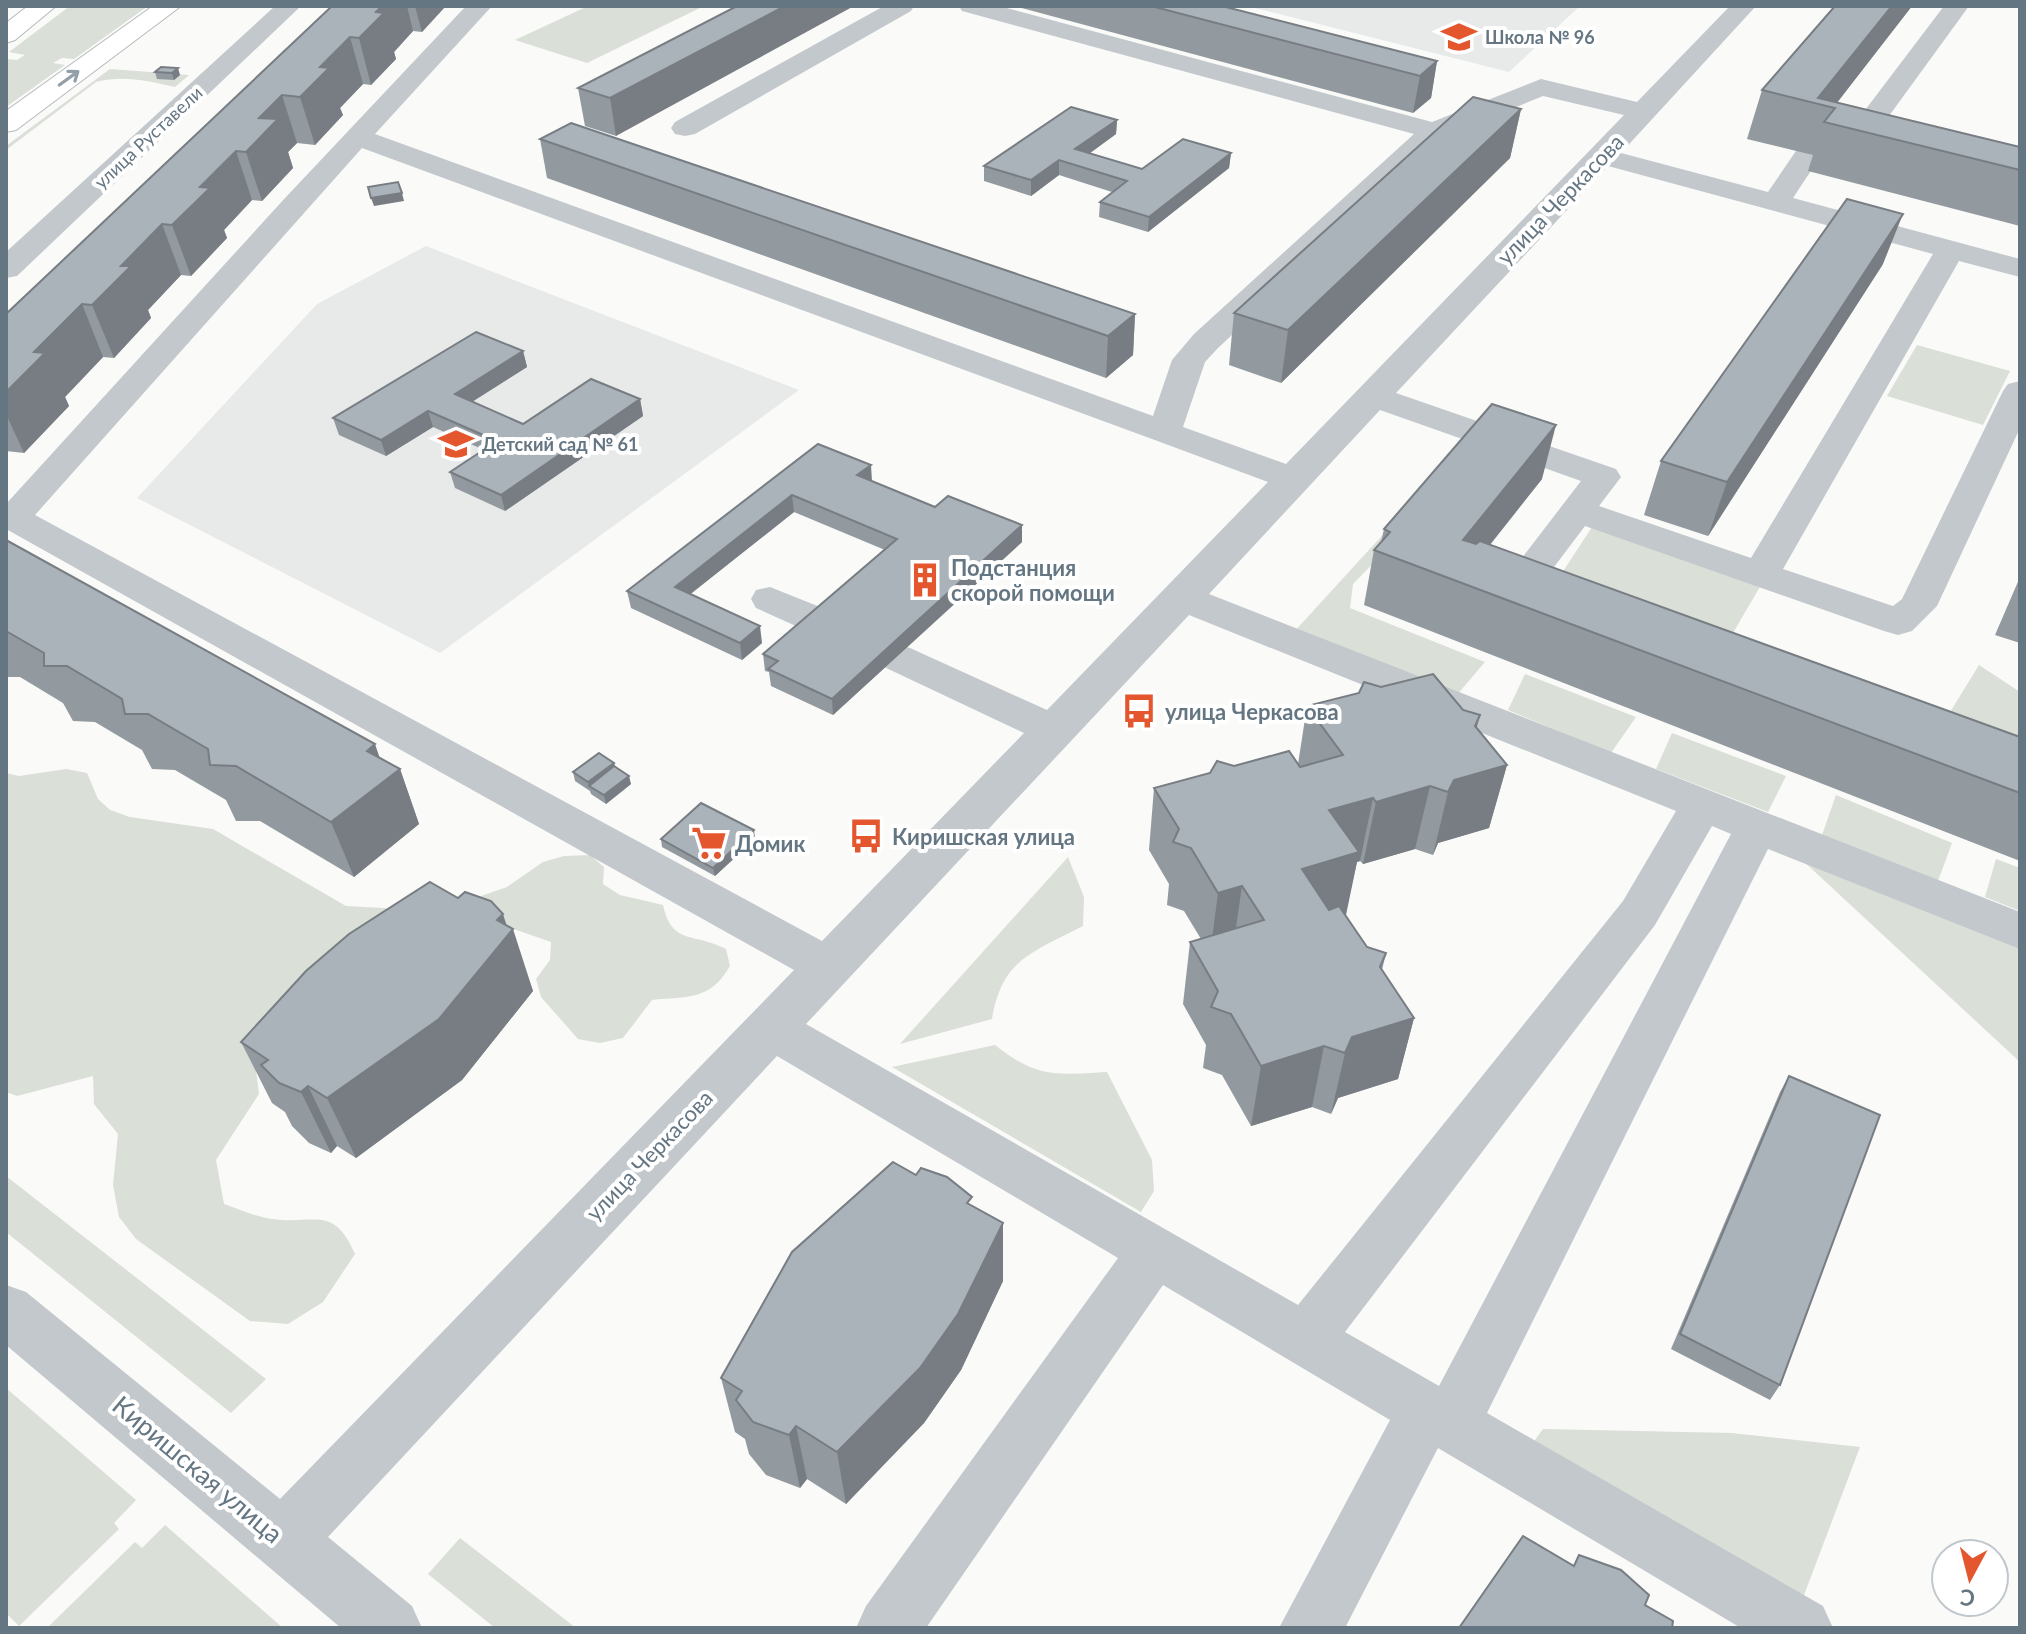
<svg xmlns="http://www.w3.org/2000/svg" width="2026" height="1634" viewBox="0 0 2026 1634" font-family="Lato,sans-serif">
	<rect width="100%" height="100%" fill="#fafaf8"/>
	<g fill="#e8e9e9">
		<path d="M1247,6H1580L1509,72Z"/>
		<path d="M426,246L799,390L440,653L137,498L317,304Z"/>
	</g>
	<g fill="#dadfd7">
		<path d="M70,6H148L74,59L62,58L53,63L65,65L6,107V59L17,60L25,55L9,52Z"/>
		<path d="M588,6H704L587,63L515,40Z"/>
		<path d="M110,69L189,75L175,87C148,81 123,75 96,82L6,150V146Z"/>
		<path d="M1917,345L2010,371L1983,425L1887,396Z"/>
		<path d="M1465,445L1393,543L1353,584L1350,608L1485,662L1456,696L1293,633Z"/>
		<path d="M1594,524L1761,585L1730,638L1560,576Z"/>
		<path d="M1979,665L2020,692V752L1944,722Z"/>
		<path d="M1525,674L1636,717L1611,753L1508,710Z"/>
		<path d="M1672,733L1786,776L1768,812L1656,769Z"/>
		<path d="M66,769L87,773L98,799L110,810L130,817L213,829L346,906L438,911L507,887L543,862L564,856L590,855L604,867L603,884L620,895L663,905C672,946 694,932 726,949L730,966C710,1001 688,996 652,1000L623,1038L600,1043L578,1039L541,997L536,979L550,960L551,942L511,928L254,1055L259,1094L216,1160L224,1204C239,1209 256,1217 272,1219C315,1225 333,1204 355,1254L323,1302L288,1324L250,1321L136,1239L119,1217L113,1185L118,1134L94,1104L93,1076L17,1096L6,1092V773L19,776Z"/>
		<path d="M1836,795L1952,843L1938,881L1822,835Z"/>
		<path d="M1068,857L1084,897L1083,926C1034,952 1002,958 992,1019L900,1044Z"/>
		<path d="M1800,858L2020,939V1062Z"/>
		<path d="M1996,859L2020,868V911L1985,897Z"/>
		<path d="M995,1045C1037,1078 1055,1075 1107,1072L1152,1160L1154,1191L1141,1212L892,1067Z"/>
		<path d="M6,1176L266,1379L231,1413L6,1232Z"/>
		<path d="M6,1388L136,1500L114,1523L119,1529L19,1626L6,1613Z"/>
		<path d="M1543,1429L1732,1433L1860,1447L1798,1611L1524,1455Z"/>
		<path d="M165,1525L283,1628H47L135,1542L142,1548Z"/>
		<path d="M460,1538L576,1628H495L428,1574Z"/>
	</g>
	<g fill="none" stroke-linecap="round" stroke-linejoin="round">
		<g stroke="#b5babe" stroke-width="2">
			<g id="major">
				<path d="M28,6H56L15,40L6,43V23Z"/>
				<path d="M153,6H181L16,130L6,132V111Z"/>
			</g>
		</g>
		<g fill="#c3c8cc" fill-rule="evenodd">
			<path d="M275,6H301L17,276L6,278V252Z"/>
			<path d="M466,6H492L375,134L1153,416L1172,360L1194,334L1414,134L962,11L959,6H999L1432,122L1541,79L1637,102L1730,6H1756L1621,153L1768,192L1798,148L1808,146L1818,148L1822,154L1793,198L2020,259V277L1959,261L1783,569L1893,606L1902,599L2003,391L2008,384L2020,381V428L1937,606L1912,631L1898,635L1884,631L1585,526L1548,575L1565,581L1570,590L1565,599C1546,604 1516,597 1505,580L1581,481L1380,410L1209,594L2020,912V949L1768,849L1487,1413L1823,1606L1833,1628H1741L1438,1448L1345,1628H1279L1390,1420L1163,1285L926,1628H856L866,1606L1118,1258L777,1056L328,1537L412,1606L422,1628H341L6,1345V1285L26,1292L280,1499L794,970L6,529V504L286,197ZM1543,96L1624,115L1286,464L1183,427L1205,362L1218,348L1444,137ZM362,148L1152,439L1268,482L1047,710L910,648L896,644L882,648L876,657L882,666L1024,733L822,941L35,515ZM1608,166L1933,254L1751,558L1599,506L1621,477L1616,469L1396,393ZM1189,615L1676,811L1623,901L1298,1305L806,1024ZM1712,826L1731,834L1439,1386L1345,1332L1655,925Z"/>
			<path d="M884,6H914L911,11L695,134L685,136L675,134L671,128L675,122Z"/>
			<path d="M1944,6H1969L1870,142L1860,144L1850,142L1846,136L1850,130Z"/>
			<path d="M770,587L835,613L841,622L835,631L821,635L807,631L756,608L751,599L756,590Z"/>
		</g>
		<use href="#major" fill="#fff" fill-rule="evenodd"/>
	</g>
	<g fill="#929a9f">
		<path d="M332,6H445L422,32L413,31L394,52L396,59L371,85L363,84L340,108L343,115L315,145L297,143L288,152L293,168L262,201L252,200L224,230L227,238L191,276L181,275L148,310L151,318L114,358L103,357L65,397L69,406L24,453L6,451V314Z"/>
		<path d="M737,6L616,136L585,126L578,88Z"/>
		<path d="M1014,6H1222L1437,61L1431,98L1413,113Z"/>
		<path d="M1835,6H1912L1837,102L2020,147V226L1808,171L1813,155L1747,139L1762,90Z"/>
		<path d="M161,67L180,75L174,80L157,79L155,72Z"/>
		<path d="M1521,109L1510,158L1281,383L1229,365L1234,313Z"/>
		<path d="M1117,120L1116,134L1090,153L1142,169L1231,153L1229,168L1148,232L1099,217L1100,202L1112,192L1059,175L1031,196L984,181V166Z"/>
		<path d="M540,139L1135,314L1133,355L1106,378L547,178Z"/>
		<path d="M1883,264L1708,536L1644,515L1661,461Z"/>
		<path d="M523,351L527,367L472,402L523,424L640,399L643,416L505,511L455,488L450,472L484,450L433,427L386,456L339,435L333,418Z"/>
		<path d="M818,444L872,481L1022,542L833,715L771,686L769,672L765,671L763,654L885,550L794,512L690,594L762,643L742,660L631,608L627,591Z"/>
		<path d="M1542,479L1490,545L2020,737V861L1364,605L1374,550L1381,542L1384,529Z"/>
		<path d="M6,540L400,769L419,824L354,877L260,821H236L226,800L175,770L152,769L142,750L95,722L73,721L63,703L20,677H6Z"/>
		<path d="M2020,577V643L1995,635Z"/>
		<path d="M1307,706L1476,728L1507,765L1489,828L1438,843L1433,855L1415,849L1363,864L1360,861L1357,862L1345,915L1367,947L1386,953L1382,970L1414,1018L1398,1079L1338,1098L1331,1114L1312,1107L1251,1126L1222,1075L1203,1068L1206,1045L1183,1004L1190,942L1201,939L1184,911L1167,905L1169,884L1149,850L1154,788L1234,766L1298,764Z"/>
		<path d="M614,763L615,767L631,784L606,804L591,794L590,791L575,781L573,772Z"/>
		<path d="M661,839H755L715,876L662,847Z"/>
		<path d="M458,898L507,925L533,991L462,1080L356,1158L337,1146L331,1153L309,1143L292,1126L285,1112L272,1103L241,1042Z"/>
		<path d="M1789,1076L1780,1385L1770,1400L1671,1349L1780,1092Z"/>
		<path d="M972,1206L1003,1281L961,1370L924,1423L846,1504L807,1479L800,1488L766,1475L749,1454L745,1439L735,1432L721,1378Z"/>
	</g>
	<g fill="#777d82">
		<path d="M382,6H407L413,31L394,52L396,59L371,85L359,38L376,12Z"/>
		<path d="M415,6H446L422,32Z"/>
		<path d="M785,6H854L616,136L610,98Z"/>
		<path d="M1892,6H1912L1833,108L1818,98Z"/>
		<path d="M350,37L363,84L340,108L343,115L315,145L300,97L320,67Z"/>
		<path d="M1437,61L1431,98L1413,113L1420,76Z"/>
		<path d="M178,68L180,75L174,80L172,73Z"/>
		<path d="M282,95L297,143L288,152L293,168L262,201L246,152L259,118Z"/>
		<path d="M1521,109L1510,158L1281,383L1288,330Z"/>
		<path d="M1117,120L1116,134L1075,164V149Z"/>
		<path d="M236,151L252,200L224,230L227,238L191,276L172,225L200,187Z"/>
		<path d="M1231,153L1229,168L1148,232L1149,217Z"/>
		<path d="M1059,160V175L1031,196V180Z"/>
		<path d="M402,193L404,201L374,206L371,198Z"/>
		<path d="M1903,214L1883,264L1708,536L1727,482Z"/>
		<path d="M162,224L181,275L148,310L151,318L114,358L92,305L121,266Z"/>
		<path d="M82,304L103,357L65,397L69,406L24,453L6,414V392L34,352Z"/>
		<path d="M1135,314L1133,355L1106,378L1108,336Z"/>
		<path d="M523,351L527,367L459,410L455,394Z"/>
		<path d="M640,399L643,416L505,511L501,495Z"/>
		<path d="M428,411L433,427L386,456L381,440Z"/>
		<path d="M1556,425L1542,479L1460,582L1463,540Z"/>
		<path d="M871,465L872,481L857,475Z"/>
		<path d="M792,495L794,512L678,604L675,587Z"/>
		<path d="M1022,525V542L833,715L832,699Z"/>
		<path d="M760,626L762,643L742,660L740,643Z"/>
		<path d="M1480,715L1464,777L1507,765L1489,828L1438,843L1433,855L1448,792Z"/>
		<path d="M375,744L387,779L400,769L419,824L354,877L331,822L367,751Z"/>
		<path d="M614,763L616,771L589,786L588,782Z"/>
		<path d="M629,776L631,784L606,804L604,795Z"/>
		<path d="M1430,786L1415,849L1363,864L1376,802Z"/>
		<path d="M1373,798L1360,861L1357,862L1346,915L1291,931L1302,869L1329,810Z"/>
		<path d="M754,830L755,839L715,876L713,868Z"/>
		<path d="M1242,886L1233,948L1210,955L1218,893Z"/>
		<path d="M503,914L509,933L513,929L533,991L462,1080L356,1158L327,1098Z"/>
		<path d="M1414,1018L1398,1079L1338,1098L1331,1114L1345,1053L1352,1037Z"/>
		<path d="M1324,1046L1312,1107L1251,1126L1261,1066Z"/>
		<path d="M308,1086L337,1146L331,1153L301,1092Z"/>
		<path d="M1003,1223V1281L961,1370L924,1423L846,1504L837,1452Z"/>
		<path d="M796,1426L807,1479L800,1488L789,1435Z"/>
	</g>
	<g fill="#aab3b9" stroke="#777d82" stroke-width="2">
		<path d="M332,6H382L376,12L384,13L359,38L350,37L320,67L329,68L300,97L282,95L259,118L278,119L246,152L236,151L200,187L210,188L172,225L162,224L121,266H131L92,305L82,304L34,352L45,353L6,392V314Z"/>
		<path d="M737,6H785L610,98L578,88Z"/>
		<path d="M1151,6H1222L1437,61L1420,76Z"/>
		<path d="M1835,6H1892L1818,98L2020,147V170L1824,122L1835,108L1762,90Z"/>
		<path d="M161,67L178,68L172,73L155,72Z"/>
		<path d="M1473,97L1521,109L1288,330L1234,313Z"/>
		<path d="M1071,107L1117,120L1075,149L1142,169L1183,139L1231,153L1149,217L1100,202L1127,181L1059,160L1031,180L984,166Z"/>
		<path d="M571,123L1135,314L1108,336L540,139Z"/>
		<path d="M398,182L402,193L371,198L368,187Z"/>
		<path d="M1847,199L1903,214L1727,482L1661,461Z"/>
		<path d="M476,332L523,351L455,394L523,424L591,379L640,399L501,495L450,472L497,441L428,411L381,440L333,418Z"/>
		<path d="M1492,404L1556,425L1463,540L1476,544L1480,541L2020,737V793L1374,550L1390,532L1384,529Z"/>
		<path d="M818,444L871,465L857,475L935,507L948,496L1022,525L832,699L768,669L778,661L763,654L897,539L792,495L675,587L760,626L740,643L627,591Z"/>
		<path d="M6,540L375,744L367,751L400,769L331,822L236,766L210,765L208,749L148,714H125L122,699L67,666H44V653L6,631Z"/>
		<path d="M1433,674L1463,710L1480,715L1475,726L1507,765L1454,780L1448,792L1430,786L1376,802L1373,798L1329,810L1359,852L1302,869L1329,910L1339,906L1367,947L1386,953L1380,967L1414,1018L1352,1037L1345,1053L1324,1046L1261,1066L1231,1014L1211,1007L1218,991L1190,942L1264,920L1242,886L1218,893L1191,848L1173,842L1179,829L1154,788L1210,773L1217,761L1234,766L1289,751L1300,767L1343,755L1307,706L1359,693L1364,682L1381,687Z"/>
		<path d="M599,753L614,763L588,782L573,772Z"/>
		<path d="M614,766L629,776L604,795L589,786Z"/>
		<path d="M701,803L754,830L713,868L661,839Z"/>
		<path d="M430,882L458,898L465,892L491,901L503,914L497,920L513,929L439,1019L327,1098L308,1086L301,1092L279,1083L261,1065L268,1060L241,1042L306,971L349,934Z"/>
		<path d="M1789,1076L1880,1115L1780,1385L1680,1334Z"/>
		<path d="M893,1162L916,1175L921,1168L947,1177L972,1197L967,1203L1003,1223L958,1314L920,1368L837,1452L796,1426L789,1435L753,1422L736,1400L742,1391L721,1378L792,1252Z"/>
		<path d="M1523,1536L1574,1566L1579,1555L1621,1570L1649,1595L1645,1605L1673,1621L1672,1628H1459Z"/>
	</g>
	<defs><path id="oneway-shaft" d="M-6 0H5M1.5-3L5.5 0L1.5 3" fill="none" stroke-width="1.6" stroke-linecap="round" stroke-linejoin="round" transform="scale(2)"/></defs>
	<use stroke="#939fa8" href="#oneway-shaft" transform="translate(69 78) rotate(-36)"/>
	<defs>
		<g id="school-bare" transform="scale(2.76)"><path d="M0-5L7-2L0 1L-7-2ZM-4 1L0 2.5L4 1V4Q0 6-4 4Z" fill="#e4572e" stroke="#fff" stroke-width="2.5" paint-order="stroke"/></g>
		<g id="building-bare" transform="scale(2.76)"><path d="M-4-6H4V6H1V3H-1V6H-4ZM-2.5-4.3h1.7v1.8h-1.7ZM.8-4.3h1.7v1.8H.8ZM-2.5-1h1.7V.8h-1.7ZM.8-1h1.7V.8H.8Z" fill="#e4572e" stroke="#fff" stroke-width="2.5" paint-order="stroke"/></g>
		<g id="bus-bare" transform="scale(2.76)"><path d="M-5-6H5V4H4V6H2V4H-2V6H-4V4H-5ZM-3.5-4V0h7V-4ZM-3.5 1.2v1.5H-2V1.2ZM2 1.2v1.5H3.5V1.2Z" fill="#e4572e" stroke="#fff" stroke-width="2.5" paint-order="stroke"/></g>
		<g id="supermarket-bare" transform="scale(2.76)"><path d="M-6-5.5h2.5l.6 2H6L4.5 2H-2.5L-4.4-4H-6ZM-1.5 3.2a1.3 1.3 0 1 0 .1 0ZM3 3.2a1.3 1.3 0 1 0 .1 0Z" fill="#e4572e" stroke="#fff" stroke-width="2.5" paint-order="stroke"/></g>
	</defs>
	<g fill-rule="evenodd">
		<use href="#school-bare" x="1459" y="37"/>
		<use href="#school-bare" x="456" y="444"/>
		<use href="#building-bare" x="925" y="580"/>
		<use href="#bus-bare" x="1139" y="711"/>
		<use href="#bus-bare" x="866" y="836"/>
		<use href="#supermarket-bare" x="709" y="843"/>
	</g>
	<g text-anchor="middle" dominant-baseline="central" stroke-width="8" stroke-linejoin="round" paint-order="stroke">
		<g font-size="18" font-weight="bold" fill="#657683" stroke="#fff" text-anchor="start">
			<text x="1485" y="37">Школа № 96</text>
			<text x="482" y="444">Детский сад № 61</text>
		</g>
		<g font-size="18" fill="#657683" stroke="#fff">
			<text transform="translate(148 137) rotate(-43)">улица Руставели</text>
		</g>
		<g font-size="22" fill="#657683" stroke="#fff">
			<text transform="translate(1560 199) rotate(-46)">улица Черкасова</text>
			<text transform="translate(649 1155) rotate(-46)">улица Черкасова</text>
		</g>
		<g font-size="22" font-weight="bold" fill="#657683" stroke="#fff" text-anchor="start">
			<text x="951" y="567">Подстанция<tspan x="951" dy="25">скорой помощи</tspan></text>
			<text x="1165" y="711">улица Черкасова</text>
			<text x="892" y="836">Киришская улица</text>
			<text x="735" y="843">Домик</text>
		</g>
		<g font-size="26" fill="#657683" stroke="#fff">
			<text transform="translate(198 1469) rotate(40)">Киришская улица</text>
		</g>
	</g>
	<rect width="2026" height="1634" fill="none" stroke="#657683" stroke-width="16"/>
	<g transform="translate(1970 1578) rotate(187)"><circle r="38" fill="#ffffff" stroke="#c1c8cd" stroke-width="2"/>
	<path d="M0-6L14 30L0 20L-14 30Z" fill="#e4572e"/>
	<text y="-12" font-size="22" font-weight="bold" text-anchor="middle" fill="#657683">С</text>
	</g>
</svg>
